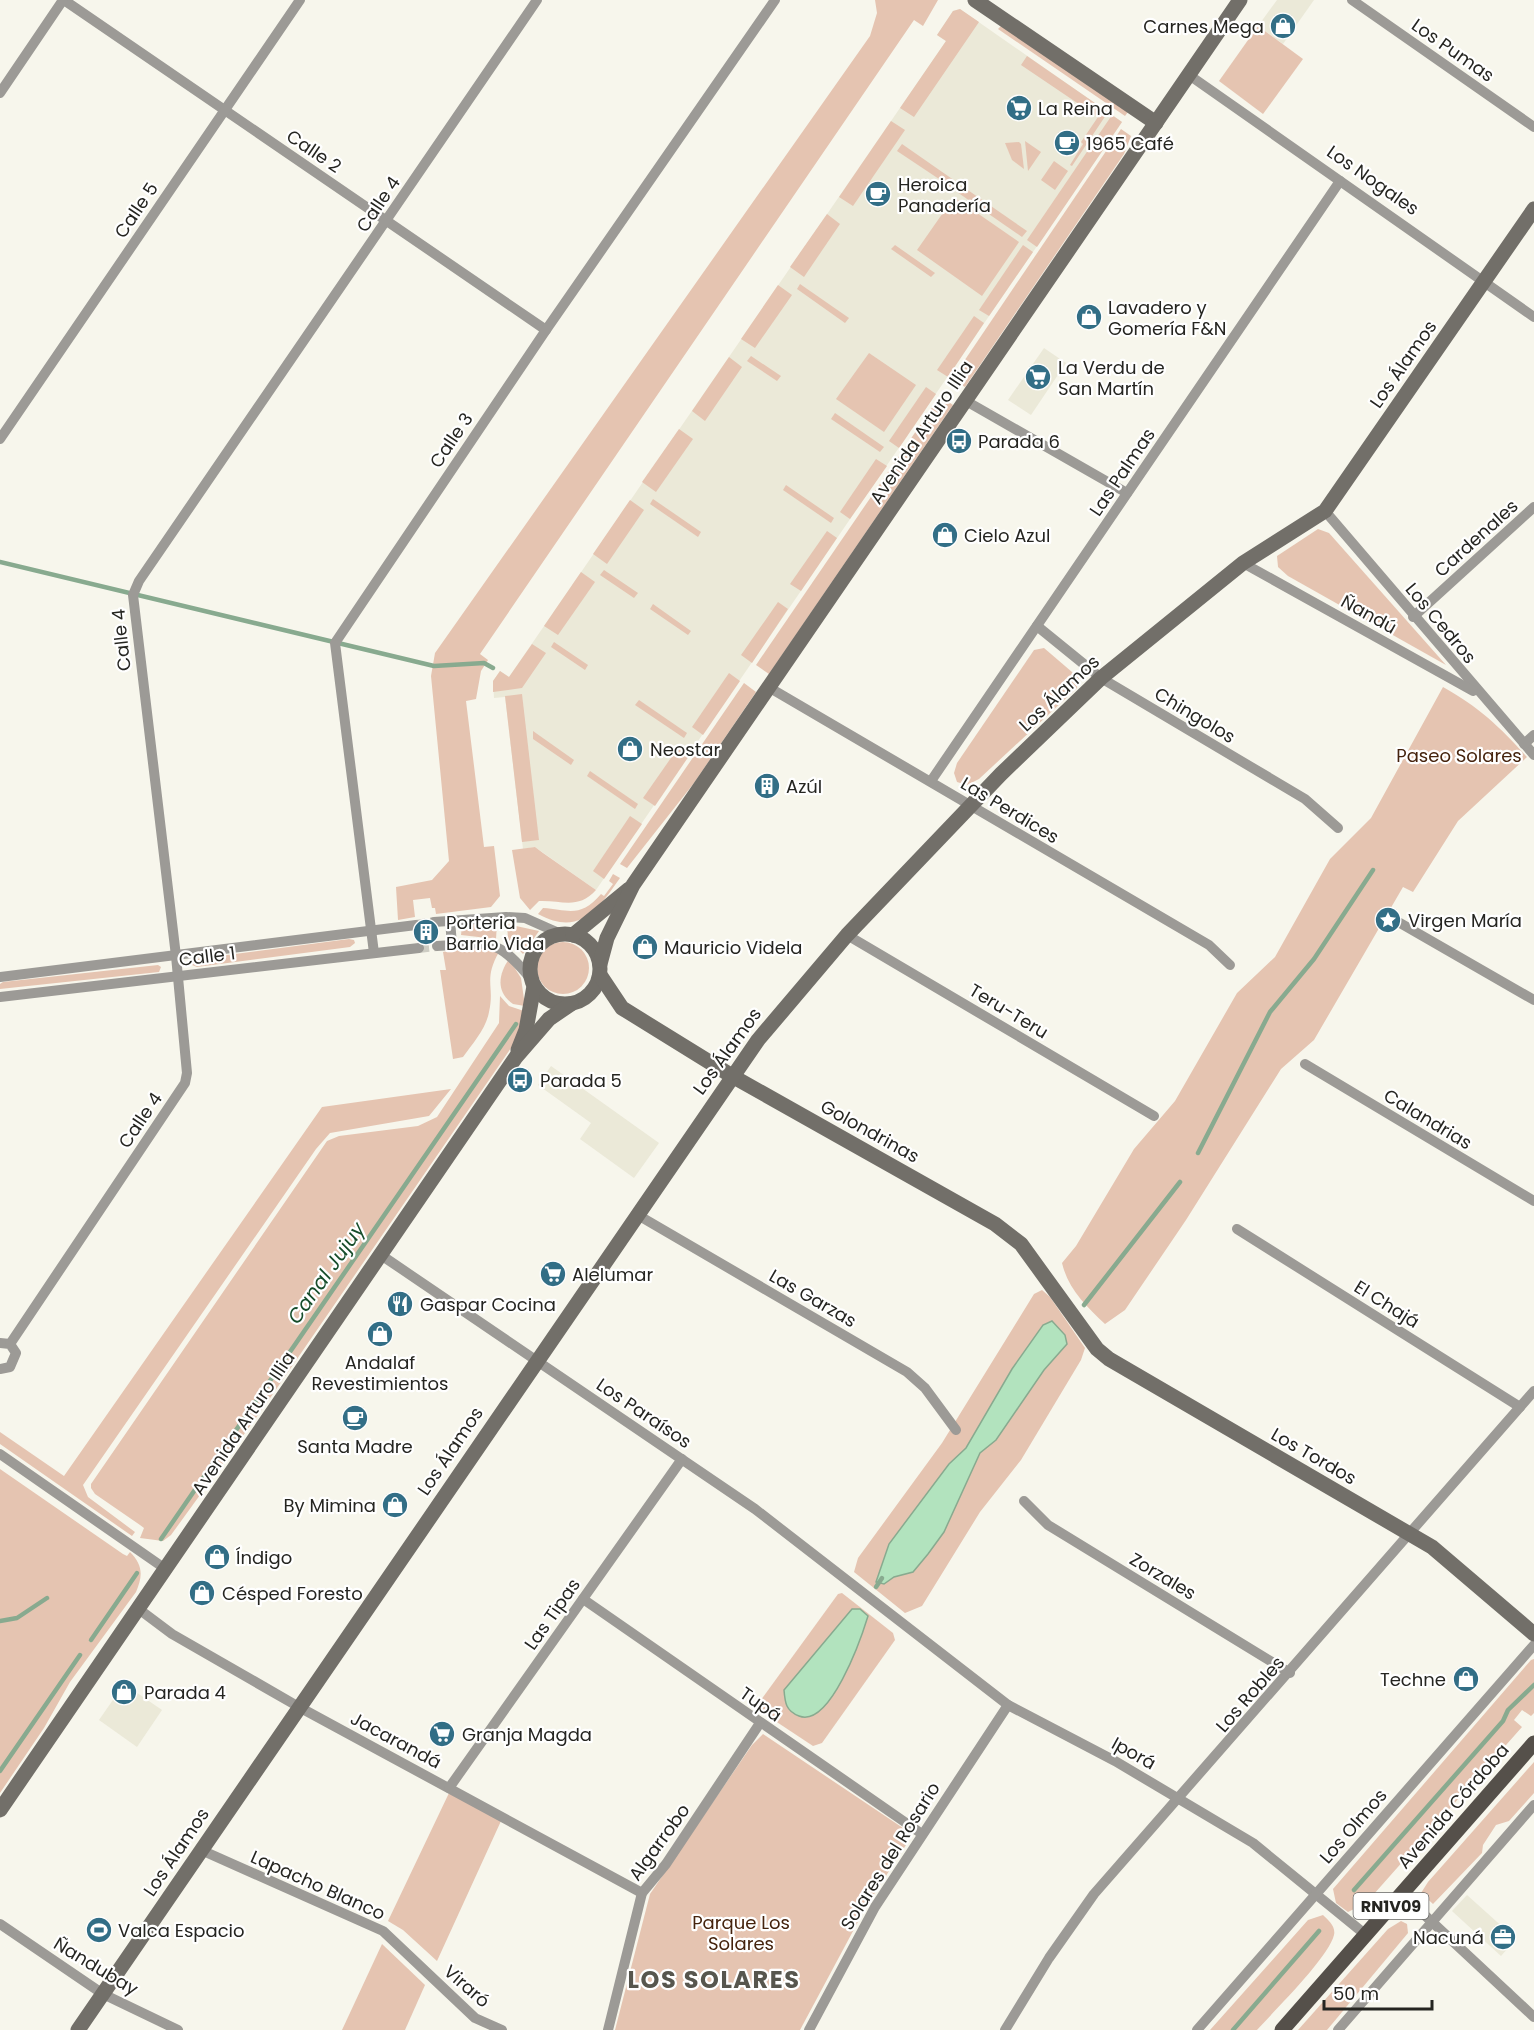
<svg xmlns="http://www.w3.org/2000/svg" width="1534" height="2030" viewBox="0 0 1534 2030" font-family="Poppins,sans-serif">
	<rect width="100%" height="100%" fill="#f7f6ec"/>
	<g fill="#ebe9d8">
		<path d="M1277,0H1314L1283,44L1258,26Z"/>
		<path d="M960,9L1122,122L596,890L535,847L523,849L505,697L494,698L493,681L500,671L509,677L946,41L937,35L953,11Z"/>
		<path d="M1044,348L1066,363L1031,415L1008,400Z"/>
		<path d="M551,1066L659,1143L634,1178L580,1139L591,1123L538,1085Z"/>
		<path d="M124,1684L162,1710L137,1747L99,1720Z"/>
		<path d="M1467,1895L1516,1939L1501,1956L1452,1911Z"/>
	</g>
	<g fill="#e5c4b1">
		<path d="M875,0H938L923,26L914,20L480,654L488,660L481,671L476,699L466,701L484,847L494,846L500,896L491,907L436,914L435,908H432L430,898L413,900L415,917L398,920L396,887L432,880L449,861L431,676L435,653L870,36L877,13Z"/>
		<path d="M960,9L979,22L914,117L900,108L946,41L937,35L953,11Z"/>
		<path d="M1001,26L1128,112L1125,116L998,29Z"/>
		<path d="M1258,26L1303,59L1263,114L1219,81Z"/>
		<path d="M1027,56L1108,112L1072,166L1070,165L1083,144L1081,142L1098,117L1021,65Z"/>
		<path d="M1112,115L1122,122L1037,247L1027,240Z"/>
		<path d="M891,121L905,130L853,206L839,197Z"/>
		<path d="M1121,129L1131,136L1124,154L965,387L952,379Z"/>
		<path d="M1025,141L1041,152L1028,171Z"/>
		<path d="M1019,142L1021,144L1024,169L1012,160L1005,143Z"/>
		<path d="M902,144L958,183L954,189L897,151Z"/>
		<path d="M1054,161L1068,171L1055,190L1041,180Z"/>
		<path d="M962,186L1027,231L1022,237L957,192Z"/>
		<path d="M954,197L1019,242L982,296L917,250Z"/>
		<path d="M827,214L840,224L804,277L790,267Z"/>
		<path d="M895,245L935,273L931,277L891,249Z"/>
		<path d="M1023,245L1033,252L989,316L979,310Z"/>
		<path d="M800,284L849,318L845,323L797,289Z"/>
		<path d="M778,285L792,295L755,348L741,339Z"/>
		<path d="M974,316L984,323L948,377L937,370Z"/>
		<path d="M869,353L916,385L884,432L836,399Z"/>
		<path d="M751,356L781,376L777,381L747,361Z"/>
		<path d="M729,357L742,367L705,421L692,411Z"/>
		<path d="M926,387L936,394L899,448L889,441Z"/>
		<path d="M940,396L953,405L769,674L756,665Z"/>
		<path d="M835,413L884,447L880,452L831,419Z"/>
		<path d="M679,429L693,439L656,492L642,482Z"/>
		<path d="M876,459L887,466L850,519L840,512Z"/>
		<path d="M786,485L834,518L831,523L783,490Z"/>
		<path d="M653,499L701,532L698,537L650,504Z"/>
		<path d="M630,500L644,510L607,564L593,554Z"/>
		<path d="M1318,529L1329,533L1446,665L1288,576L1278,567L1277,556Z"/>
		<path d="M827,531L837,538L801,591L790,584Z"/>
		<path d="M604,570L638,593L634,598L600,575Z"/>
		<path d="M581,572L595,582L558,635L544,626Z"/>
		<path d="M778,602L788,609L752,663L741,655Z"/>
		<path d="M653,604L691,631L688,635L650,609Z"/>
		<path d="M554,642L588,665L585,670L551,647Z"/>
		<path d="M532,644L546,653L522,688L493,692V681L500,671L509,677Z"/>
		<path d="M1044,648L1079,678L1077,688L979,779L967,785L957,782L954,773L957,763L1034,650Z"/>
		<path d="M729,673L740,681L703,735L692,727Z"/>
		<path d="M744,683L756,692L694,783L627,868L620,864Z"/>
		<path d="M1443,687C1479,707 1500,727 1527,757L1458,821L1413,892L1403,887L1314,1040L1281,1069L1186,1220L1125,1310L1105,1324C1086,1306 1068,1289 1062,1263L1076,1246L1134,1149L1175,1101L1237,993L1275,957L1330,859L1371,818Z"/>
		<path d="M522,694L539,840L522,842L505,696Z"/>
		<path d="M639,700L687,733L684,738L635,705Z"/>
		<path d="M533,731L574,760L571,765L533,739Z"/>
		<path d="M680,745L691,753L655,806L643,798Z"/>
		<path d="M590,771L638,804L635,809L587,776Z"/>
		<path d="M630,816L642,824L604,879L593,871Z"/>
		<path d="M535,847L543,853L596,890C578,910 562,900 539,901L530,910L520,898L512,850Z"/>
		<path d="M613,874L620,878C598,909 580,937 538,914L543,908C569,910 581,918 601,894L604,896L613,884L609,881Z"/>
		<path d="M468,924H497L496,939L461,935L462,926Z"/>
		<path d="M507,924L539,931L523,954L508,939Z"/>
		<path d="M349,939L354,940L355,943L350,947L197,967L192,965V961L196,959Z"/>
		<circle cx="563" cy="968" r="26"/>
		<path d="M458,949H489L499,952C483,980 495,986 489,1012C486,1029 473,1043 463,1057L453,1059L440,970H446L443,952Z"/>
		<path d="M509,959L521,978L525,1006L513,1004C496,992 498,975 509,959Z"/>
		<path d="M158,965L161,967L159,972L0,989V984L3,982Z"/>
		<path d="M500,996L509,1006L524,1011L518,1036L511,1048L266,1404L171,1535L163,1541L140,1538L144,1528L140,1525L95,1494L91,1488V1484L327,1141L339,1136L418,1126L437,1117L499,1023Z"/>
		<path d="M451,1089L429,1116L330,1133L316,1149L83,1485L88,1497L135,1532L132,1536L0,1444V1432L64,1476L322,1107Z"/>
		<path d="M1042,1290L1050,1297L1085,1348L1081,1360L1021,1460L980,1512L922,1606L905,1613L854,1572L858,1558L942,1443L1034,1294Z"/>
		<path d="M0,1469L123,1554L127,1556L130,1552C143,1565 143,1576 136,1592L70,1682L44,1728L0,1793Z"/>
		<path d="M842,1593L893,1633L895,1640L822,1743L813,1746L760,1711L758,1704L838,1594Z"/>
		<path d="M1534,1659V1713L1531,1716L1522,1710L1514,1720L1522,1727L1366,1903L1348,1912L1336,1903L1333,1889L1531,1660Z"/>
		<path d="M763,1734L903,1828L908,1837L906,1845L867,1905L800,2030H615L650,1894L752,1745Z"/>
		<path d="M1534,1762V1793L1509,1821L1496,1825L1483,1845L1482,1853L1433,1904L1421,1893L1428,1882Z"/>
		<path d="M449,1793L501,1821L437,1961L403,1930L388,1921Z"/>
		<path d="M1323,1915C1328,1920 1336,1926 1334,1935C1329,1957 1274,2011 1257,2030H1210L1308,1920Z"/>
		<path d="M1401,1921L1407,1924L1408,1933L1327,2030H1298L1388,1929Z"/>
		<path d="M382,1944L425,1985L405,2030H342Z"/>
	</g>
	<g fill="#b2e3be" stroke="#88aa8f" stroke-width="1.5">
		<path d="M1052,1321L1065,1335L1067,1344L1044,1370L996,1440L980,1453L944,1532L928,1554L913,1572L894,1577L884,1584L876,1582L889,1544L949,1464L966,1448L1012,1369L1043,1325Z"/>
		<path d="M852,1609H860L868,1616C861,1639 830,1728 799,1716C786,1711 785,1703 784,1690Z"/>
	</g>
	<g fill="none" stroke-linecap="round" stroke-linejoin="round">
		<g stroke="#88aa8f" stroke-width="4.5">
			<path d="M0,562L434,666L484,663L493,668"/>
			<path d="M1198,1153L1270,1012L1314,959L1373,870"/>
			<path d="M1084,1305L1180,1182"/>
			<path d="M161,1539L516,1024"/>
			<path d="M876,1587L882,1578"/>
			<path d="M0,1621L17,1618L47,1598"/>
			<path d="M91,1640L137,1573"/>
			<path d="M0,1771L80,1655"/>
			<path d="M1354,1890L1503,1721L1508,1710L1534,1685"/>
			<path d="M1233,2030L1319,1931"/>
		</g>
		<g stroke="#cdccc3" stroke-width="10" stroke-dasharray="10 5" stroke-linecap="butt">
			<path d="M416,925L434,922"/>
			<path d="M419,948L437,946"/>
		</g>
		<g stroke="#9c9a96" stroke-width="10">
			<path d="M64,0L546,330"/>
			<path d="M1352,0L1534,127"/>
			<path d="M1189,75L1534,317"/>
			<path d="M0,93L63,0"/>
			<path d="M966,401L1127,493"/>
			<path d="M0,439L300,0"/>
			<path d="M1325,511L1534,755"/>
			<path d="M1243,563L1473,691"/>
			<path d="M1413,617L1534,507"/>
			<path d="M1037,626L1101,678L1305,799L1338,828"/>
			<path d="M770,688L1209,945L1230,965"/>
			<path d="M1524,744L1534,735"/>
			<path d="M931,781L1340,181"/>
			<path d="M450,920L452,945"/>
			<path d="M434,922L506,917L525,918L561,934"/>
			<path d="M1400,923L1534,1000"/>
			<path d="M847,935L1154,1116"/>
			<path d="M437,946C489,943 496,936 531,979"/>
			<path d="M374,953L335,643L546,330L775,0"/>
			<path d="M0,977L416,925"/>
			<path d="M0,997L419,948"/>
			<path d="M1305,1064L1534,1201"/>
			<path d="M636,1214L907,1372L925,1388L956,1430"/>
			<path d="M1237,1229L1520,1407"/>
			<path d="M381,1255L755,1509L1008,1705L1115,1761L1253,1843L1366,1935"/>
			<path d="M0,1343L10,1344L16,1353L10,1367L0,1369"/>
			<path d="M10,1344L185,1083L187,1073L176,956L133,595L139,581L537,0"/>
			<path d="M0,1454L167,1570"/>
			<path d="M1024,1501L1048,1525L1290,1673"/>
			<path d="M583,1599L922,1834"/>
			<path d="M140,1610L172,1634L299,1707L642,1893"/>
			<path d="M449,1788L682,1459"/>
			<path d="M201,1850L383,1931L475,2018L502,2030"/>
			<path d="M1402,1894L1534,2017"/>
			<path d="M0,1924L103,1994L178,2030"/>
			<path d="M608,2030L642,1893L666,1864L760,1723"/>
			<path d="M809,2030L875,1907L1008,1705"/>
			<path d="M1005,2030L1049,1958L1094,1894L1534,1391"/>
			<path d="M1197,2030L1534,1645"/>
			<path d="M1338,2030L1534,1805"/>
		</g>
		<g stroke="#726f69" stroke-width="15">
			<path d="M975,0L1156,123"/>
			<circle cx="565" cy="969" r="35"/>
			<path d="M573,935L629,889"/>
			<path d="M600,964L607,938L633,885L1240,0"/>
			<path d="M600,975L622,1008L732,1076L995,1224L1021,1244L1097,1349L1109,1359L1432,1547L1534,1634"/>
			<path d="M518,1050L526,1030L534,986"/>
			<path d="M0,1810L516,1057L549,1019L571,1004"/>
			<path d="M78,2030L758,1040L847,935L1001,774L1101,678L1243,563L1325,511L1534,209"/>
		</g>
		<path stroke="#55504a" stroke-width="15" d="M1282,2030L1534,1743"/>
	</g>
	<defs>
		<g id="shop-disc" transform="scale(1.35)"><circle r="9.5" fill="#326e86" stroke="#fff"/><path d="M-5-2.5h2.3a2.7 3.5 0 0 1 5.4 0H5L5.5 6h-11ZM-1.5-2.5h3a1.5 2.3 0 0 0-3 0Z" fill="#fff"/></g>
		<g id="supermarket-disc" transform="scale(1.35)"><circle r="9.5" fill="#326e86" stroke="#fff"/><path d="M-6-5.5h2.5l.6 2H6L4.5 2H-2.5L-4.4-4H-6ZM-1.5 3.2a1.3 1.3 0 1 0 .1 0ZM3 3.2a1.3 1.3 0 1 0 .1 0Z" fill="#fff"/></g>
		<g id="cafe-disc" transform="scale(1.35)"><circle r="9.5" fill="#326e86" stroke="#fff"/><path d="M-5.5-4.5H6V0H3Q3 3.5 0 3.5H-2.5Q-5.5 3.5-5.5 0ZM3-3.2v2h1.7v-2ZM-6 4.5H4V6H-6Z" fill="#fff"/></g>
		<g id="bus-disc" transform="scale(1.35)"><circle r="9.5" fill="#326e86" stroke="#fff"/><path d="M-5-6H5V4H4V6H2V4H-2V6H-4V4H-5ZM-3.5-4V0h7V-4ZM-3.5 1.2v1.5H-2V1.2ZM2 1.2v1.5H3.5V1.2Z" fill="#fff"/></g>
		<g id="building-disc" transform="scale(1.35)"><circle r="9.5" fill="#326e86" stroke="#fff"/><path d="M-4-6H4V6H1V3H-1V6H-4ZM-2.5-4.3h1.7v1.8h-1.7ZM.8-4.3h1.7v1.8H.8ZM-2.5-1h1.7V.8h-1.7ZM.8-1h1.7V.8H.8Z" fill="#fff"/></g>
		<g id="sight-disc" transform="scale(1.35)"><circle r="9.5" fill="#326e86" stroke="#fff"/><path d="M0-6L1.8-2.2L6-1.7L2.9 1.2L3.7 5.4L0 3.3L-3.7 5.4L-2.9 1.2L-6-1.7L-1.8-2.2Z" fill="#fff"/></g>
		<g id="restaurant-disc" transform="scale(1.35)"><circle r="9.5" fill="#326e86" stroke="#fff"/><path d="M-5-6h1v4h1v-4h1v4h1v-4h1v5L-1.5 .5V6h-2V.5L-5-1ZM5-6V6H3V1.5H1.5Q1.5-4 5-6Z" fill="#fff"/></g>
		<g id="stadium-disc" transform="scale(1.35)"><circle r="9.5" fill="#326e86" stroke="#fff"/><path d="M0-5a6.5 5 0 1 0 0 10a6.5 5 0 1 0 0-10ZM-3.5-1.8h7v3.6h-7Z" fill="#fff"/></g>
		<g id="office-disc" transform="scale(1.35)"><circle r="9.5" fill="#326e86" stroke="#fff"/><path d="M-6-3h4V-5.5h4V-3h4V5H-6ZM-1-4.5V-3h2v-1.5ZM-6 0V1H6V0Z" fill="#fff"/></g>
	</defs>
	<g fill-rule="evenodd">
		<use href="#shop-disc" x="1283" y="26"/>
		<use href="#supermarket-disc" x="1019" y="108"/>
		<use href="#cafe-disc" x="1067" y="143"/>
		<use href="#cafe-disc" x="878" y="194"/>
		<use href="#shop-disc" x="1089" y="317"/>
		<use href="#supermarket-disc" x="1038" y="377"/>
		<use href="#bus-disc" x="959" y="441"/>
		<use href="#shop-disc" x="945" y="535"/>
		<use href="#shop-disc" x="630" y="749"/>
		<use href="#building-disc" x="767" y="786"/>
		<use href="#sight-disc" x="1388" y="920"/>
		<use href="#building-disc" x="426" y="932"/>
		<use href="#shop-disc" x="645" y="947"/>
		<use href="#bus-disc" x="520" y="1080"/>
		<use href="#supermarket-disc" x="553" y="1274"/>
		<use href="#restaurant-disc" x="400" y="1304"/>
		<use href="#shop-disc" x="380" y="1334"/>
		<use href="#cafe-disc" x="355" y="1418"/>
		<use href="#shop-disc" x="395" y="1505"/>
		<use href="#shop-disc" x="217" y="1557"/>
		<use href="#shop-disc" x="202" y="1593"/>
		<use href="#shop-disc" x="1466" y="1679"/>
		<use href="#shop-disc" x="124" y="1692"/>
		<use href="#supermarket-disc" x="442" y="1734"/>
		<use href="#stadium-disc" x="99" y="1930"/>
		<use href="#office-disc" x="1503" y="1937"/>
	</g>
	<g text-anchor="middle" dominant-baseline="central" stroke-width="4.5" stroke-linejoin="round" paint-order="stroke">
		<rect fill="#fff" stroke="#666664" stroke-width="1.5" x="1353.5" y="1893" width="75" height="26" rx="4.5"/>
		<g font-size="16" font-weight="bold" fill="#252521">
			<text x="1391" y="1906">RN1V09</text>
		</g>
		<g font-size="18" fill="#252521" stroke="#fff" text-anchor="start">
			<text x="1264" y="26" text-anchor="end">Carnes Mega</text>
			<text x="1038" y="108">La Reina</text>
			<text x="1086" y="143">1965 Café</text>
			<text x="898" y="184">Heroica<tspan x="898" dy="21">Panadería</tspan></text>
			<text x="1108" y="307">Lavadero y<tspan x="1108" dy="21">Gomería F&amp;N</tspan></text>
			<text x="1058" y="367">La Verdu de<tspan x="1058" dy="21">San Martín</tspan></text>
			<text x="978" y="441">Parada 6</text>
			<text x="964" y="535">Cielo Azul</text>
			<text x="650" y="749">Neostar</text>
			<text x="786" y="786">Azúl</text>
			<text x="1408" y="920">Virgen María</text>
			<text x="446" y="922">Porteria<tspan x="446" dy="21">Barrio Vida</tspan></text>
			<text x="664" y="947">Mauricio Videla</text>
			<text x="540" y="1080">Parada 5</text>
			<text x="572" y="1274">Alelumar</text>
			<text x="420" y="1304">Gaspar Cocina</text>
			<text x="380" y="1362" text-anchor="middle">Andalaf<tspan x="380" dy="21">Revestimientos</tspan></text>
			<text x="355" y="1446" text-anchor="middle">Santa Madre</text>
			<text x="376" y="1505" text-anchor="end">By Mimina</text>
			<text x="236" y="1557">Índigo</text>
			<text x="222" y="1593">Césped Foresto</text>
			<text x="1446" y="1679" text-anchor="end">Techne</text>
			<text x="144" y="1692">Parada 4</text>
			<text x="462" y="1734">Granja Magda</text>
			<text x="118" y="1930">Valca Espacio</text>
			<text x="1484" y="1937" text-anchor="end">Nacuná</text>
		</g>
		<g font-size="18" fill="#252521" stroke="#fff">
			<text transform="translate(1453 50) rotate(35)">Los Pumas</text>
			<text transform="translate(314 151) rotate(34)">Calle 2</text>
			<text transform="translate(1373 180) rotate(35)">Los Nogales</text>
			<text transform="translate(378 204) rotate(-56)">Calle 4</text>
			<text transform="translate(136 210) rotate(-56)">Calle 5</text>
			<text transform="translate(1403 364) rotate(-55)">Los Álamos</text>
			<text transform="translate(921 432) rotate(-56)">Avenida Arturo Illia</text>
			<text transform="translate(451 440) rotate(-56)">Calle 3</text>
			<text transform="translate(1122 472) rotate(-56)">Las Palmas</text>
			<text transform="translate(1476 538) rotate(-42)">Cardenales</text>
			<text transform="translate(1369 614) rotate(29)">Ñandú</text>
			<text transform="translate(1441 623) rotate(50)">Los Cedros</text>
			<text transform="translate(121 640) rotate(-96)">Calle 4</text>
			<text transform="translate(1059 693) rotate(-43)">Los Álamos</text>
			<text transform="translate(1195 715) rotate(31)">Chingolos</text>
			<text transform="translate(1010 810) rotate(31)">Las Perdices</text>
			<text transform="translate(207 956) rotate(-7)">Calle 1</text>
			<text transform="translate(1009 1011) rotate(31)">Teru-Teru</text>
			<text transform="translate(727 1051) rotate(-54)">Los Álamos</text>
			<text transform="translate(1428 1119) rotate(31)">Calandrias</text>
			<text transform="translate(140 1120) rotate(-56)">Calle 4</text>
			<text transform="translate(870 1131) rotate(29)">Golondrinas</text>
			<text transform="translate(813 1298) rotate(30)">Las Garzas</text>
			<text transform="translate(1387 1304) rotate(32)">El Chajá</text>
			<text transform="translate(644 1413) rotate(34)">Los Paraísos</text>
			<text transform="translate(243 1423) rotate(-56)">Avenida Arturo Illia</text>
			<text transform="translate(450 1451) rotate(-56)">Los Álamos</text>
			<text transform="translate(1314 1456) rotate(30)">Los Tordos</text>
			<text transform="translate(1163 1576) rotate(31)">Zorzales</text>
			<text transform="translate(552 1614) rotate(-55)">Las Tipas</text>
			<text transform="translate(1250 1694) rotate(-49)">Los Robles</text>
			<text transform="translate(761 1704) rotate(35)">Tupá</text>
			<text transform="translate(396 1740) rotate(28)">Jacarandá</text>
			<text transform="translate(1134 1753) rotate(29)">Iporá</text>
			<text transform="translate(1453 1806) rotate(-49)">Avenida Córdoba</text>
			<text transform="translate(1353 1826) rotate(-49)">Los Olmos</text>
			<text transform="translate(659 1842) rotate(-54)">Algarrobo</text>
			<text transform="translate(176 1852) rotate(-56)">Los Álamos</text>
			<text transform="translate(890 1856) rotate(-58)">Solares del Rosario</text>
			<text transform="translate(318 1885) rotate(24)">Lapacho Blanco</text>
			<text transform="translate(96 1966) rotate(31)">Ñandubay</text>
			<text transform="translate(467 1986) rotate(41)">Viraró</text>
		</g>
		<g font-size="18" fill="#45230d" stroke="#fff">
			<text x="1459" y="755">Paseo Solares</text>
			<text x="741" y="1922">Parque Los<tspan x="741" dy="21">Solares</tspan></text>
		</g>
		<g font-size="20" font-style="italic" fill="#174d2b" stroke="#fff">
			<text transform="translate(326 1273) rotate(-55)">Canal Jujuy</text>
		</g>
		<g font-size="24" font-weight="bold" letter-spacing="1.5" fill="#57564e" stroke="#fff">
			<text x="714" y="1979">LOS SOLARES</text>
		</g>
	</g>
	<path d="M1324 2000v9h108v-9" fill="none" stroke="#252521" stroke-width="3"/>
	<text x="1333" y="2000" font-size="18" fill="#252521" stroke="#ffffff" stroke-width="4.5" paint-order="stroke">50 m</text>
</svg>
